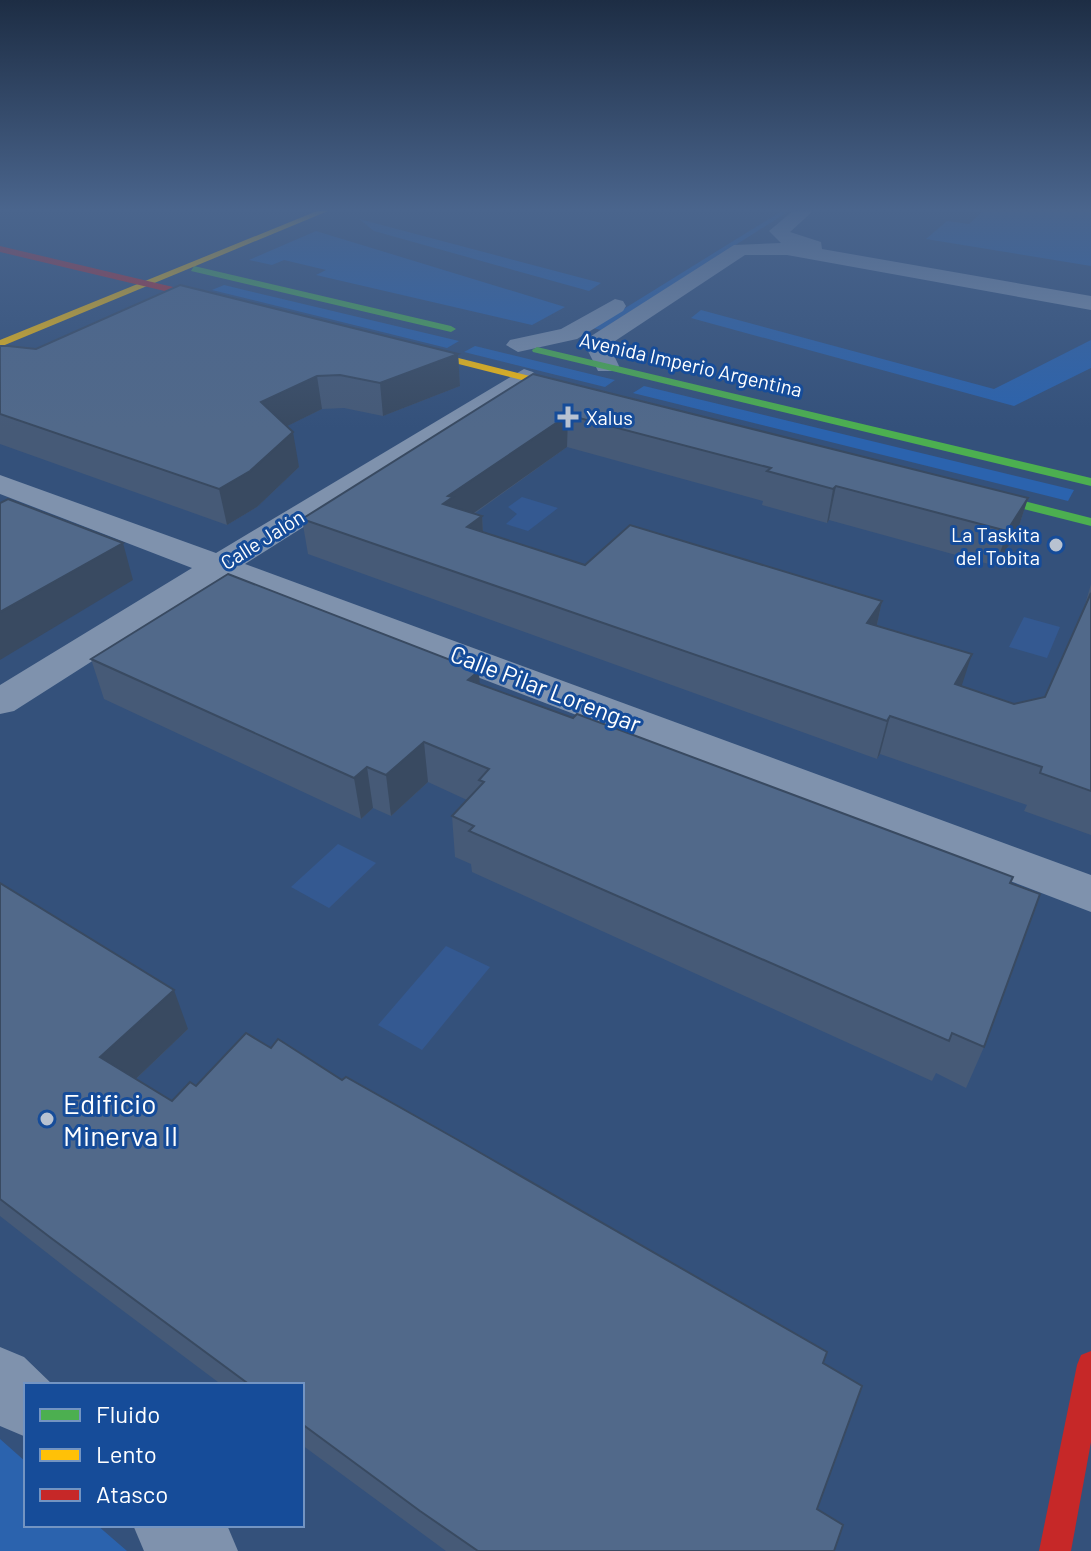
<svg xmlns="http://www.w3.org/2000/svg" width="1091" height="1551" viewBox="0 0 1091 1551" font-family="Barlow,sans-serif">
	<rect width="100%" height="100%" fill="#34517b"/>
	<g fill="#2b63ae">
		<path d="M983,211H1091V266L926,239L947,221L969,224Z"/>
		<path d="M780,212L786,213L601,330L593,328Z"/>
		<path d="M359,219L601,283L589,291L374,231Z"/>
		<path d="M316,231L565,307L532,325L316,275L326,270L284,260L272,265L249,260Z"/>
		<path d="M224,285L459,341L447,348L212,290Z"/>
		<path d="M701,310L994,389L1091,340V368L1014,406L691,318Z"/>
		<path d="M475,346L615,380L605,387L464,352Z"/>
		<path d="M644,386L1074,490L1068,501L633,393Z"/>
		<path d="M0,1439L26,1462V1525H97L127,1551H0Z"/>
	</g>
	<g fill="#345991">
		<path d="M522,497L558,508L528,531L506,524L517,514L508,507Z"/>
		<path d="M1024,617L1060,627L1047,658L1009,647Z"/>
		<path d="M338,844L376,863L329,908L291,887Z"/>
		<path d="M446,946L490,967L422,1050L378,1025Z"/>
	</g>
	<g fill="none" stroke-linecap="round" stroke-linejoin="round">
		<g fill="#7f92ad" fill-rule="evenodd">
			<path d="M793,211H813L790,232L821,242L822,249L1091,296V310L787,255H745L609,345L619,366L616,371H598L584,343L588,338L734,245L781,243L769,231Z"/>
			<path d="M615,299L623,301L626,306L623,311L577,339L518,352L506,345L510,340L561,329Z"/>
			<path d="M524,369L533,372L537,377L533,382L245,564L1091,875V912L221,579L14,711L0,714V685L192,568L0,494V475L216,553Z"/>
			<path d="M0,1347L24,1357L53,1385H26V1437L0,1426Z"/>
			<path d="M133,1525H227L238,1551H144Z"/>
		</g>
		<g fill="#4caf50" fill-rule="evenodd">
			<path d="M194,266L451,326L456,329L451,332L191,271Z"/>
			<path d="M537,347L1091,478V486L533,352L532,350Z"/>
			<path d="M969,487L1091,518V526L964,494L963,491Z"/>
		</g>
		<g fill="#ffc107" fill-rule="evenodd">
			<path d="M317,211H328L0,347V340Z"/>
			<path d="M399,343L589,391L591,393L585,396L395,348L394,346Z"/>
		</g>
		<g fill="#c62828" fill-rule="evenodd">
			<path d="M0,246L228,300L233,303L228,306L0,252Z"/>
			<path d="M1091,1351V1442L1071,1551H1039L1077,1365L1081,1355Z"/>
		</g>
	</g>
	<g fill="#465a77">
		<path d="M0,346L36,349L458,354L460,386L383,416L344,408L322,409L287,426L299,467L257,507L227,525L0,444Z"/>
		<path d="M533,374L1028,498L1017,532L996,566L829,520L827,523L762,505L763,501L567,447L474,514L482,516L483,532L585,565L882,601L877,625L962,686L1014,704L1045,697L1082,615L1091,584V835L1024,811L1027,805L880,754L877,759L308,554L302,519Z"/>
		<path d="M91,659L480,684L1010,883L984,1047L966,1088L936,1073L932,1081L472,872L471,864L455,857L452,816L467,800L428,782L391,816L373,808L361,819L104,699Z"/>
		<path d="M0,883L188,1029L136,1079L172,1101L196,1086L271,1048L342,1080L823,1363L817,1509L834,1551H446L302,1445V1385H222L74,1274L0,1216Z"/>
	</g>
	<g fill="#394a61">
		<path d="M458,354L460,386L383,416L380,383Z"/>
		<path d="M317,376L322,409L267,436L261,402Z"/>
		<path d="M568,415L567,447L454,527L443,504L448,496Z"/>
		<path d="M293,432L299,467L257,507L227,525L219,489Z"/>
		<path d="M836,486L829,520L827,523L833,489Z"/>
		<path d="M1028,498L1017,532L996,566L1007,531Z"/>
		<path d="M482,516L484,551L467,527Z"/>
		<path d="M123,543L133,580L0,660V612Z"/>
		<path d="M882,601L874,638L867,623Z"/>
		<path d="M972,654L960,691L955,684Z"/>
		<path d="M479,671L481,710L468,680Z"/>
		<path d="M890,716L880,754L877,759L887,721Z"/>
		<path d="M424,742L428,782L391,816L386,775Z"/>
		<path d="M367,767L373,808L361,819L354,778Z"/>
		<path d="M174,990L188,1029L118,1096L100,1057Z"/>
	</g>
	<g fill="#51698a" stroke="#394a61" stroke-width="2">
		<path d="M180,285L458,354L380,383L340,375L317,376L261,402L293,432L250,471L219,489L0,414V346H8L36,349Z"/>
		<path d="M533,374L1028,498L1007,531L836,486L833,489L767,471L771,468L568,415L448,496L453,497L443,504L482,516L467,527L585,565L630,525L882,601L867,623L972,654L955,684L1014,704L1045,697L1091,593V791L1040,773L1042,767L890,716L887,721L302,519Z"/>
		<path d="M8,499L123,543L0,612V503Z"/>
		<path d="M228,574L479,671L468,680L573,718L577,714L957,856L1013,877L1010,883L1040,894L984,1047L952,1033L949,1041L469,831L474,826L452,816L484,782L479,780L489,769L424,742L386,775L367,767L354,778L91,659Z"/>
		<path d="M0,883L174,990L100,1057L172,1101L190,1082L196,1086L246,1033L271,1048L278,1039L342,1080L346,1077L458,1140L827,1352L823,1363L862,1386L817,1509L843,1525L834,1551H478L420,1511L302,1424V1385H250L51,1238L0,1199Z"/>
	</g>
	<linearGradient id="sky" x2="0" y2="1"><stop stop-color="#1d2d44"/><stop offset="0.49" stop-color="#4a658d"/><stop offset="1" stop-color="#4a658d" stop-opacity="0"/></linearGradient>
	<rect width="1091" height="428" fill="url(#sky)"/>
	<g fill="#b8c2d1" stroke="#164c99" stroke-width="3">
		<path d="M564 405h8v8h8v8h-8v8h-8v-8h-8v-8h8z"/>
		<circle cx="1056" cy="545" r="8"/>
		<circle cx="47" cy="1119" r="8"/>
	</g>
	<g text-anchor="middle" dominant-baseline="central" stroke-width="6" stroke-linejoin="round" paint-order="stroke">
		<g font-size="20" fill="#fff" stroke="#164c99">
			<text transform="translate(691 364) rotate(13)">Avenida Imperio Argentina</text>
			<text transform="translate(262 539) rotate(-32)">Calle Jalón</text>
		</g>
		<g font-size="20" fill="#fff" stroke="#164c99" text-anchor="start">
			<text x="586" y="417">Xalus</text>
			<text x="1040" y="534" text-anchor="end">La Taskita<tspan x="1040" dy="23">del Tobita</tspan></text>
		</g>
		<g font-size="24" fill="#fff" stroke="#164c99">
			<text transform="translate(546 688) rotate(21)">Calle Pilar Lorengar</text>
		</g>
		<g font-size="28" fill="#fff" stroke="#164c99" text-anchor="start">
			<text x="63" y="1103">Edificio<tspan x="63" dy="32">Minerva II</tspan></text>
		</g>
	</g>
	<rect x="24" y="1383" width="280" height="144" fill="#164c99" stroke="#7394c2" stroke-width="2"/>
	<rect x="40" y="1409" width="40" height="12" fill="#4caf50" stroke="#7394c2" stroke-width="2"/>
	<text x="96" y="1423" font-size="24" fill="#ffffff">Fluido</text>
	<rect x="40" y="1449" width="40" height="12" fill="#ffc107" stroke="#7394c2" stroke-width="2"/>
	<text x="96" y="1463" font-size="24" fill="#ffffff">Lento</text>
	<rect x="40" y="1489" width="40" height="12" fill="#c62828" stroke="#7394c2" stroke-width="2"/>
	<text x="96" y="1503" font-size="24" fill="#ffffff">Atasco</text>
</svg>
